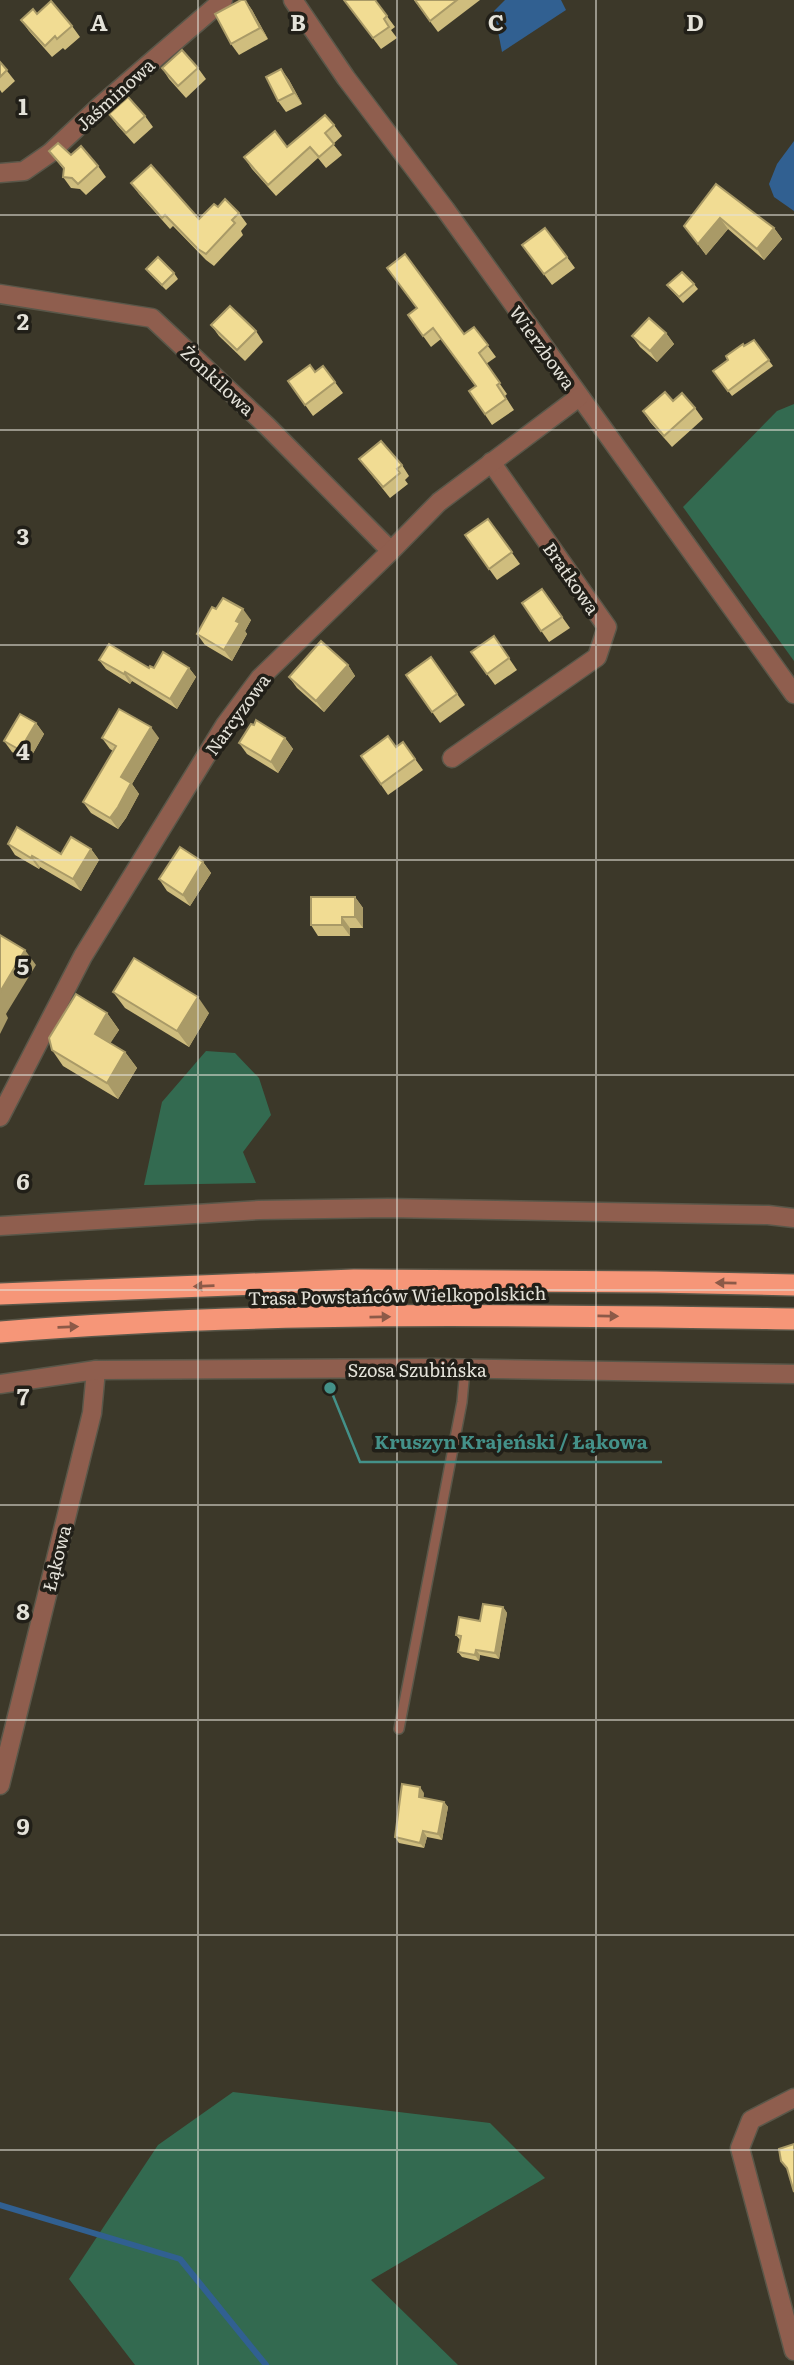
<svg xmlns="http://www.w3.org/2000/svg" width="794" height="2365" viewBox="0 0 794 2365" font-family="Literata,serif">
	<rect width="100%" height="100%" fill="#3c3829"/>
	<g fill="#336a50">
		<path d="M794,404V661L683,507L777,411Z"/>
		<path d="M206,1051L235,1053L259,1078L271,1115L243,1152L256,1183L144,1185L162,1102Z"/>
		<path d="M233,2092L490,2123L545,2178L371,2280L458,2365H135L69,2279L158,2145Z"/>
	</g>
	<g fill="#316091">
		<path d="M505,0H561L566,10L502,52L494,11Z"/>
		<path d="M794,141V211L774,197L769,184L777,164Z"/>
	</g>
	<g fill="none" stroke-linecap="round" stroke-linejoin="round">
		<path stroke="#316091" stroke-width="6" d="M0,2205L180,2259L266,2365"/>
		<g stroke="#5a5749" stroke-width="12">
			<path id="service" d="M399,1729L462,1402L465,1369"/>
		</g>
		<g stroke="#5a5749" stroke-width="21">
			<g id="minor">
				<path d="M293,0L346,78L445,209L794,694"/>
				<path d="M0,173L24,171L50,153L100,106L223,0"/>
				<path d="M0,294L152,318L267,426L391,551"/>
				<path d="M452,758L597,657L607,627L491,462"/>
				<path d="M0,1117L83,956L225,725L260,678L391,551L439,502L579,397"/>
				<path d="M0,1785L92,1413L96,1370"/>
				<path d="M794,2098L751,2120L740,2148L794,2351"/>
			</g>
		</g>
		<g stroke="#5a5749" stroke-width="21">
			<g id="tertiary">
				<path d="M0,1226L259,1210L388,1208L768,1215L794,1218"/>
				<path d="M0,1384L96,1370L434,1368L794,1374"/>
			</g>
		</g>
		<g stroke="#5a5749" stroke-width="24">
			<g id="motorway">
				<path d="M0,1294L354,1280L656,1282L794,1285"/>
				<path d="M0,1332C264,1310 530,1315 794,1319"/>
			</g>
		</g>
		<use href="#service" stroke="#8f5e4e" stroke-width="9"/>
		<use href="#minor" stroke="#8f5e4e" stroke-width="18"/>
		<use href="#tertiary" stroke="#8f5e4e" stroke-width="18"/>
		<use href="#motorway" stroke="#f69678" stroke-width="21"/>
	</g>
	<g fill="#cfbd7e">
		<path d="M245,0L252,10L268,39L239,55L231,44Z"/>
		<path d="M344,0H375L395,27L391,30L397,38L381,49Z"/>
		<path d="M414,0H480L438,32Z"/>
		<path d="M37,14L72,26L80,37L65,50L63,48L52,57L29,31L21,20Z"/>
		<path d="M0,62L15,81L2,93L0,90Z"/>
		<path d="M162,68H198L206,79L186,98L169,79Z"/>
		<path d="M281,69L289,80L302,104L286,112L278,101Z"/>
		<path d="M109,114L145,116L153,127L134,144L117,125Z"/>
		<path d="M334,125L342,136L333,144L342,155L326,168L318,158L276,196L252,169L244,157L287,147Z"/>
		<path d="M49,151L98,166L106,177L86,195L80,189L71,188L63,177L64,170Z"/>
		<path d="M131,183L199,219L218,207L239,213L247,224L241,231L243,235L214,266L206,260L173,226L170,229L139,194Z"/>
		<path d="M716,184L774,228L782,239L764,260L728,229L706,255L684,226Z"/>
		<path d="M522,245L567,257L575,268L552,285Z"/>
		<path d="M146,269L174,273L178,279L166,290L150,274Z"/>
		<path d="M694,284L698,289L683,303L667,285Z"/>
		<path d="M408,315L464,334L474,327L496,357L486,364L507,394L505,396L514,410L492,425L469,391L476,387L441,339L431,347Z"/>
		<path d="M211,325L256,331L263,342L245,361L219,336Z"/>
		<path d="M666,333L674,344L657,362L640,347L632,336Z"/>
		<path d="M754,340L773,366L732,396L713,371L728,360L744,346Z"/>
		<path d="M323,366L343,393L313,416L288,381L315,372Z"/>
		<path d="M673,401L695,408L703,419L672,447L650,422L643,411Z"/>
		<path d="M359,459L402,465L409,476L405,480L408,484L390,498Z"/>
		<path d="M488,519L520,564L497,580L465,535Z"/>
		<path d="M542,589L570,628L549,642L522,603Z"/>
		<path d="M216,609L251,620L245,631L247,634L232,661L205,645L197,634Z"/>
		<path d="M494,636L517,670L495,685L471,652Z"/>
		<path d="M431,657L465,705L440,723L406,675Z"/>
		<path d="M99,660L149,668H189L196,677L177,709L132,681L130,684L106,669Z"/>
		<path d="M348,665L355,676L324,712L297,688L289,677Z"/>
		<path d="M36,723L44,734L28,762L12,752L4,741Z"/>
		<path d="M102,738H159L132,784L139,794L126,818L118,829L91,813L83,802L113,751L110,749Z"/>
		<path d="M285,738L293,749L278,773L247,754L239,743Z"/>
		<path d="M403,742L423,770L388,795L361,756L396,747Z"/>
		<path d="M8,844L61,854L91,849L99,860L81,891L40,867L39,869L15,855Z"/>
		<path d="M203,862L211,873L190,906L167,891L159,879Z"/>
		<path d="M355,897L363,908V928H350V936H318L311,925Z"/>
		<path d="M113,992L209,1013L189,1047L125,1008Z"/>
		<path d="M107,1013L119,1030L110,1043L125,1052L137,1068L118,1099L63,1066L52,1050Z"/>
		<path d="M503,1607L507,1613L499,1659L480,1655L479,1661L462,1657L458,1652L460,1640L456,1635Z"/>
		<path d="M424,1793L423,1798L444,1802L448,1807L442,1840L427,1837L424,1848L399,1843L395,1837Z"/>
	</g>
	<g fill="#a99a67">
		<path d="M245,0L252,10L268,39L260,28Z"/>
		<path d="M281,69L289,80L302,104L294,93Z"/>
		<path d="M720,218L728,229L706,255L698,244Z"/>
		<path d="M774,228L782,239L764,260L757,249Z"/>
		<path d="M666,333L674,344L657,362L650,351Z"/>
		<path d="M243,609L251,620L245,631L247,634L232,661L224,650L236,621Z"/>
		<path d="M348,665L355,676L324,712L316,701Z"/>
		<path d="M189,668L196,677L177,709L170,699Z"/>
		<path d="M125,672L132,681L130,684L124,674Z"/>
		<path d="M36,723L44,734L28,762L20,750Z"/>
		<path d="M151,727L159,738L132,784L139,794L126,818L118,829L110,818L121,777Z"/>
		<path d="M285,738L293,749L278,773L271,762Z"/>
		<path d="M91,849L99,860L81,891L73,879Z"/>
		<path d="M32,856L40,867L39,869L31,858Z"/>
		<path d="M203,862L211,873L190,906L183,895Z"/>
		<path d="M355,897L363,908V928L355,917Z"/>
		<path d="M342,917L350,928V936L342,925Z"/>
		<path d="M25,950L36,965L6,1014L8,1018L0,1034V992Z"/>
		<path d="M198,997L209,1013L189,1047L177,1031Z"/>
		<path d="M107,1013L119,1030L106,1050L95,1034Z"/>
		<path d="M125,1052L137,1068L118,1099L107,1083Z"/>
		<path d="M503,1607L507,1613L499,1659L495,1653Z"/>
		<path d="M476,1650L480,1655L479,1661L475,1655Z"/>
		<path d="M420,1787L424,1793L423,1802L419,1797Z"/>
		<path d="M444,1802L448,1807L442,1840L438,1834Z"/>
		<path d="M423,1831L427,1837L424,1848L420,1843Z"/>
	</g>
	<g fill="#f1dc93" stroke="#a99a67" stroke-width="2">
		<path d="M241,0H245L260,28L231,44L215,14Z"/>
		<path d="M344,0H375L387,16L384,19L389,27L373,38Z"/>
		<path d="M415,0H457L430,21Z"/>
		<path d="M51,1L72,26L57,39L55,36L45,46L21,20L33,9L37,14Z"/>
		<path d="M182,50L198,68L178,86L162,68Z"/>
		<path d="M0,62L7,70L0,77Z"/>
		<path d="M281,69L294,93L278,101L266,77Z"/>
		<path d="M128,97L145,116L126,133L109,114Z"/>
		<path d="M325,115L334,125L325,133L334,144L319,157L310,147L268,185L244,157L275,131L287,147Z"/>
		<path d="M58,143L71,155L81,146L98,166L78,184L72,178L63,177L64,168L49,151Z"/>
		<path d="M151,165L199,219L214,204L218,207L225,199L239,213L232,220L235,223L206,254L198,249L165,215L162,218L131,183Z"/>
		<path d="M716,184L774,228L757,249L720,218L698,244L684,226Z"/>
		<path d="M545,228L567,257L544,274L522,245Z"/>
		<path d="M405,254L464,334L474,327L488,345L479,353L500,383L497,385L506,399L485,414L469,391L476,386L433,328L423,336L408,315L417,308L387,268Z"/>
		<path d="M158,257L174,273L162,285L146,269Z"/>
		<path d="M682,272L694,284L679,297L667,285Z"/>
		<path d="M230,306L256,331L237,350L211,325Z"/>
		<path d="M649,318L666,333L650,351L632,336Z"/>
		<path d="M754,340L769,360L728,391L713,371L728,360L726,356L743,344L744,346Z"/>
		<path d="M310,365L315,372L323,366L335,382L305,405L288,381Z"/>
		<path d="M665,392L673,401L682,393L695,408L664,436L643,411Z"/>
		<path d="M381,441L402,465L397,469L400,473L383,487L359,459Z"/>
		<path d="M488,519L512,552L489,569L465,535Z"/>
		<path d="M542,589L562,617L541,631L522,603Z"/>
		<path d="M223,598L243,609L236,621L240,623L224,650L197,634L212,607L216,609Z"/>
		<path d="M494,636L509,658L487,674L471,652Z"/>
		<path d="M321,641L348,665L316,701L289,677Z"/>
		<path d="M109,644L149,668L150,666L154,668L163,652L189,668L170,699L125,672L124,674L99,660Z"/>
		<path d="M431,657L457,694L432,712L406,675Z"/>
		<path d="M119,709L151,727L121,777L131,783L118,807L110,818L83,802L116,746L102,738Z"/>
		<path d="M20,714L36,723L20,750L4,741Z"/>
		<path d="M256,720L285,738L271,762L239,743L251,724L254,725Z"/>
		<path d="M388,736L396,747L403,742L415,759L381,784L361,756Z"/>
		<path d="M17,827L61,854L71,837L91,849L73,879L32,856L31,858L8,844Z"/>
		<path d="M180,847L203,862L183,895L159,879Z"/>
		<path d="M311,897H355V917H342V925H311Z"/>
		<path d="M0,935L25,950L0,992Z"/>
		<path d="M134,958L198,997L177,1031L113,992Z"/>
		<path d="M76,994L107,1013L95,1034L125,1052L107,1083L52,1050L49,1038Z"/>
		<path d="M483,1604L503,1607L495,1653L476,1650L475,1655L458,1652L461,1636L456,1635L459,1617L480,1621Z"/>
		<path d="M402,1784L420,1787L419,1797L444,1802L438,1834L423,1831L420,1843L395,1837Z"/>
		<path d="M794,2144V2192L787,2168L781,2161L779,2149Z"/>
	</g>
	<defs><path id="oneway-solid" d="M-6-.8H1V-3.2L6.5 0L1 3.2V.8H-6Z" transform="scale(1.75)"/></defs>
	<g fill="#8c5a48">
		<use href="#oneway-solid" transform="translate(726 1283) rotate(-179)"/>
		<use href="#oneway-solid" transform="translate(204 1286) rotate(178)"/>
		<use href="#oneway-solid" transform="translate(608 1316) rotate(1)"/>
		<use href="#oneway-solid" transform="translate(380 1317) rotate(-1)"/>
		<use href="#oneway-solid" transform="translate(68 1327) rotate(-2)"/>
	</g>
	<path fill="none" stroke="#e4e2d9" stroke-width="2" stroke-opacity="0.55" d="M198,0V2365M397,0V2365M596,0V2365M0,215H794M0,430H794M0,645H794M0,860H794M0,1075H794M0,1290H794M0,1505H794M0,1720H794M0,1935H794M0,2150H794"/>
	<g text-anchor="middle" dominant-baseline="central" stroke-width="7" stroke-linejoin="round" paint-order="stroke">
		<g font-size="18" fill="#e4e2d9" stroke="#211f18">
			<text transform="translate(115 94) rotate(-42)">Jaśminowa</text>
			<text transform="translate(543 347) rotate(54)">Wierzbowa</text>
			<text transform="translate(218 380) rotate(43)">Żonkilowa</text>
			<text transform="translate(572 578) rotate(55)">Bratkowa</text>
			<text transform="translate(237 714) rotate(-54)">Narcyzowa</text>
			<text transform="translate(397 1295) rotate(-1)">Trasa Powstańców Wielkopolskich</text>
			<text x="417" y="1369">Szosa Szubińska</text>
			<text transform="translate(56 1558) rotate(-76)">Łąkowa</text>
		</g>
	</g>
	<g font-size="23" text-anchor="middle" font-weight="bold" fill="#e4e2d9" stroke="#211f18" stroke-width="7" stroke-linejoin="round" paint-order="stroke">
		<text x="99" y="31">A</text>
		<text x="298" y="31">B</text>
		<text x="496" y="31">C</text>
		<text x="695" y="31">D</text>
		<text x="23" y="115">1</text>
		<text x="23" y="330">2</text>
		<text x="23" y="545">3</text>
		<text x="23" y="760">4</text>
		<text x="23" y="975">5</text>
		<text x="23" y="1190">6</text>
		<text x="23" y="1405">7</text>
		<text x="23" y="1620">8</text>
		<text x="23" y="1835">9</text>
	</g>
	<path fill="none" stroke="#449189" stroke-width="2.5" d="M330 1388L360 1462H662"/>
	<circle fill="#449189" stroke="#211f18" stroke-width="2.5" cx="330" cy="1388" r="7"/>
	<g font-size="19" text-anchor="middle" font-weight="bold" fill="#449189" stroke="#211f18" stroke-width="7" stroke-linejoin="round" paint-order="stroke">
		<text x="511" y="1449">Kruszyn Krajeński / Łąkowa</text>
	</g>
</svg>
